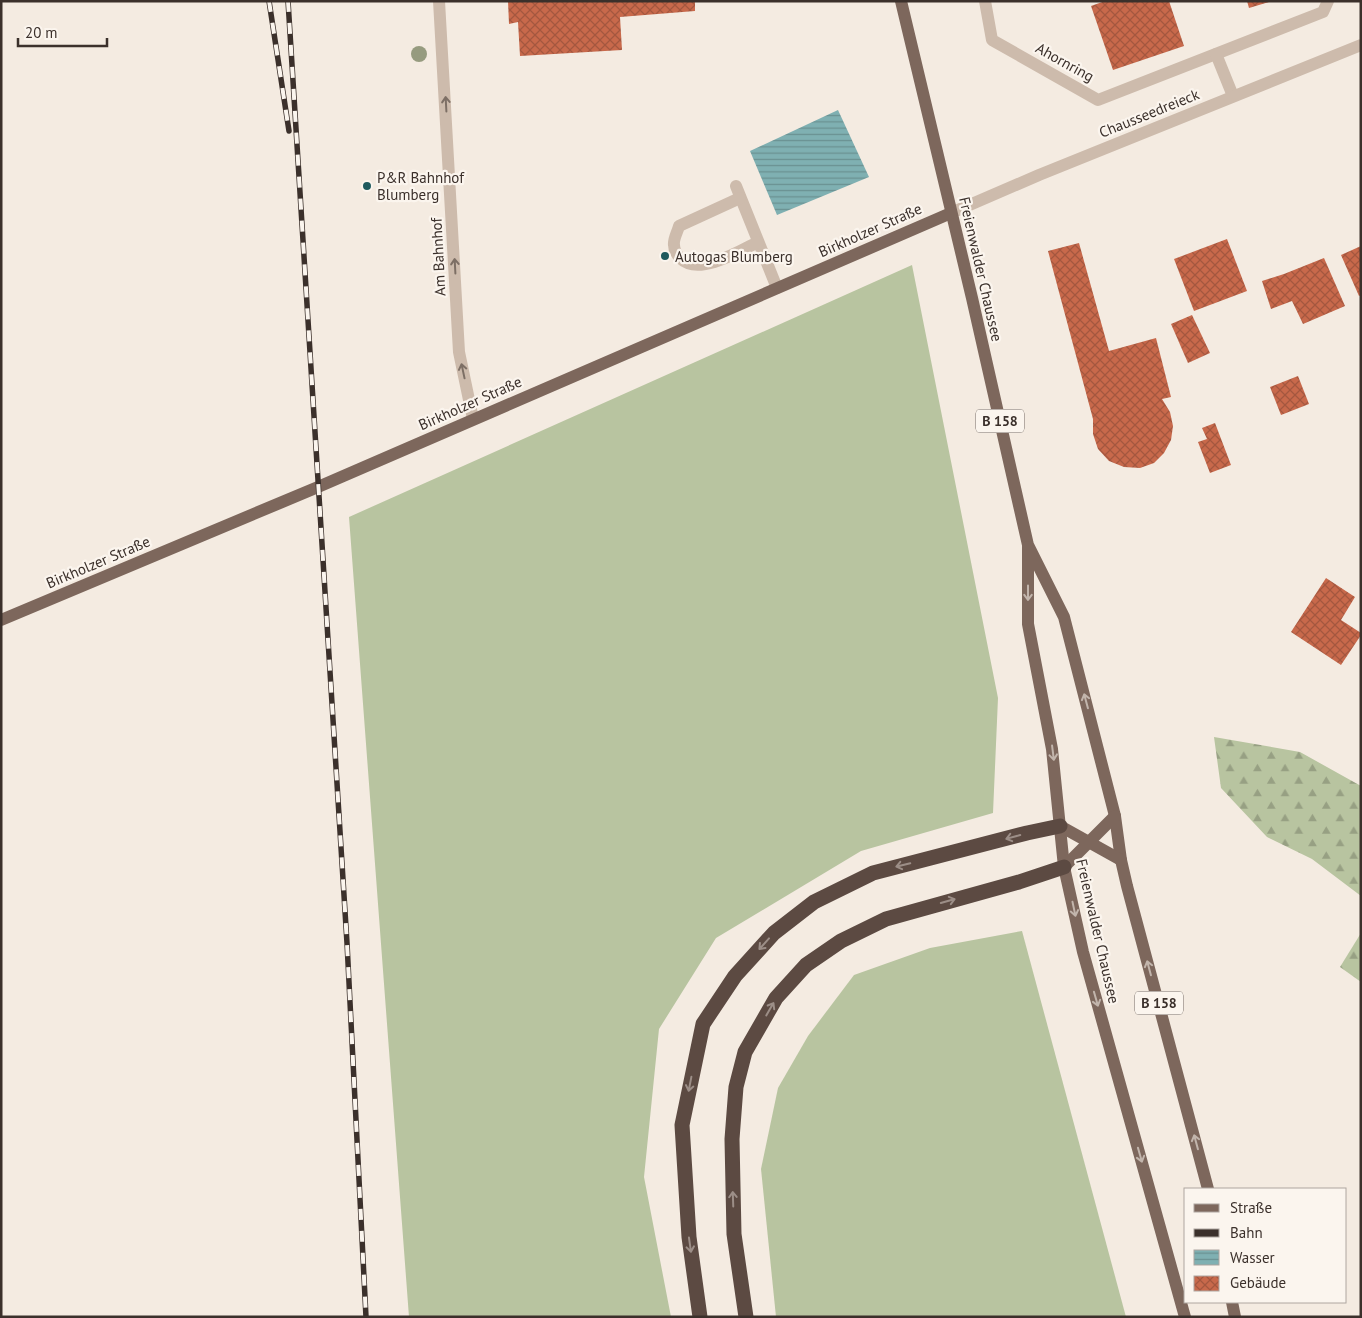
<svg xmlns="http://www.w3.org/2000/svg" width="1362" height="1318" viewBox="0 0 1362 1318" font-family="'PT Sans',sans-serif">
	<defs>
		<pattern id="forest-firs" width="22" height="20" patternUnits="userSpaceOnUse" patternTransform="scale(1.25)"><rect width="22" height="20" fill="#b8c4a0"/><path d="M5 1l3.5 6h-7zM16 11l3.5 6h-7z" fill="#97a083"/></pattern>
		<pattern id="water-rules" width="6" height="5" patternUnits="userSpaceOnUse" patternTransform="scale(1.25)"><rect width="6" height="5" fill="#7fb0b2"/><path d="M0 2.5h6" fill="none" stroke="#699091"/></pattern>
		<pattern id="building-cross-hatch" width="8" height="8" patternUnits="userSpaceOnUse" patternTransform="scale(1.25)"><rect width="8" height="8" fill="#c8694b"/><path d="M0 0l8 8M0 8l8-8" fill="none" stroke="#a4573f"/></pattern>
	</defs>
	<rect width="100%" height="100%" fill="#f4ebe1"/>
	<g fill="#b8c4a0">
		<path d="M912,265L998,698L993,813L861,851L716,938L659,1029L644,1177L671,1317H409L349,517Z"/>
		<path d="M1022,931L1126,1317H776L761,1169L778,1088L808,1036L854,975L930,948Z"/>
	</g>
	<g fill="url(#forest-firs)">
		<path d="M1214,737L1300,752L1361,786V896L1312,859L1267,837L1221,788Z"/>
		<path d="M1361,933V982L1340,967Z"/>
	</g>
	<path fill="url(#water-rules)" d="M838,110L869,177L777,215L750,151Z"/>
	<g fill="url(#building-cross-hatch)">
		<path d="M508,1H695V11L620,17L622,50L520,56L518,22L509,24Z"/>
		<path d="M1105,1H1169L1184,46L1113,70L1091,6Z"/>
		<path d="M1247,1H1269V2L1249,8Z"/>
		<path d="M1227,239L1247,291L1194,311L1174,259Z"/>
		<path d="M1079,243L1109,351L1156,338L1171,397L1162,399L1170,412L1173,426L1171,440L1164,453L1154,463L1140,468L1124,467L1109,461L1098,449L1093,434V419L1048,251Z"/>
		<path d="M1361,246V295L1359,296L1341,255Z"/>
		<path d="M1324,258L1345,306L1303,324L1292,301L1271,309L1262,281L1284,274Z"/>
		<path d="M1192,315L1210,353L1188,363L1171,324Z"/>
		<path d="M1298,376L1309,404L1281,415L1270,387Z"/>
		<path d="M1215,423L1231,465L1210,473L1198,442L1207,439L1202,428Z"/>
		<path d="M1326,578L1355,597L1341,620L1361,633V635L1341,665L1291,632Z"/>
	</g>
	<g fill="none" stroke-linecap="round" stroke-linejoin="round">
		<g stroke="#cdbbac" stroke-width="12">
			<path d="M439,1L459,352L473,419"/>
			<path d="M985,1L992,40L1098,100L1323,12L1328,1"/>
			<path d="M1216,54L1233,96"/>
			<path d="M736,186L777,288"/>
			<path d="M740,198L679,226C678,231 673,239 674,245C674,250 677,255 681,259C699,276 740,251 758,242"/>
			<path d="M951,213L1039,175L1361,45"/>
		</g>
		<g stroke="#7d675c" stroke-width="12">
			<path d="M901,1L972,298L1028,545L1064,617L1115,816L1121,860L1127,886L1208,1189"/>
			<path d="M1028,547V624L1052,749L1064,867L1083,952L1185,1317"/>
			<path d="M1,620L318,487L951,213"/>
			<path d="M1060,826L1121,860"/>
			<path d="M1064,867L1115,816"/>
			<path d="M1232,1302L1235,1317"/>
		</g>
		<g stroke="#5c4a42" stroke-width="15">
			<path d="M700,1317L689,1237L682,1125L703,1024L735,976L774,933L814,902L873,873L1027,833L1060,826"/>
			<path d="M746,1317L734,1234L732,1139L736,1087L745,1052L776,998L806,965L841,941L886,919L1019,882L1064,867"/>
		</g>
		<g stroke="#3b302b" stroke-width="5.5">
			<g id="rail">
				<path d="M269,1L289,131"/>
				<path d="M288,1L347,943L366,1317"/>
			</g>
		</g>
		<use href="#rail" stroke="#fbf5ee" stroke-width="4" stroke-dasharray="11" stroke-linecap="butt"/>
	</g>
	<circle fill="#969b7f" cx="419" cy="54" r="8"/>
	<defs><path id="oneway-shaft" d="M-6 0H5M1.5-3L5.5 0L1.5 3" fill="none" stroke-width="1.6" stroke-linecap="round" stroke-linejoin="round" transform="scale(1.25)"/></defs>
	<g stroke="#7d6f65">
		<use href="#oneway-shaft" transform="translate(446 104) rotate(-93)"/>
		<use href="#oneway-shaft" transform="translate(455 266) rotate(-93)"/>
		<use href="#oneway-shaft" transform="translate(463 371) rotate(-102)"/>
	</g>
	<g stroke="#c2b5ac">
		<use href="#oneway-shaft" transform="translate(1028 593) rotate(90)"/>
		<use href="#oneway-shaft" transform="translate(1086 701) rotate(-105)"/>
		<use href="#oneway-shaft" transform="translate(1053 753) rotate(83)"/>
		<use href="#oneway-shaft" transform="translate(1074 909) rotate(78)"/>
		<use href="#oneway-shaft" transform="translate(1149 968) rotate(-105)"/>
		<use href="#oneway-shaft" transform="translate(1096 999) rotate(74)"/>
		<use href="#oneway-shaft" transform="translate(1196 1142) rotate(-105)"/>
		<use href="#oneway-shaft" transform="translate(1140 1155) rotate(74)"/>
	</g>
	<g stroke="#9c8e87">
		<use href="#oneway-shaft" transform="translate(1013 837) rotate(165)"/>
		<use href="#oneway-shaft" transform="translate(903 865) rotate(166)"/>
		<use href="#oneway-shaft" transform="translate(948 901) rotate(-16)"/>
		<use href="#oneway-shaft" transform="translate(764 944) rotate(132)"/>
		<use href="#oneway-shaft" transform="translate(770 1009) rotate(-60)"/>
		<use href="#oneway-shaft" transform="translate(690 1084) rotate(101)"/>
		<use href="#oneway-shaft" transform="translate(733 1199) rotate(-92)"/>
		<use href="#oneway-shaft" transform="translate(690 1245) rotate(82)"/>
	</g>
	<g fill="#1f5a5e" stroke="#fbf5ee" stroke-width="2">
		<circle cx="367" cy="186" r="5"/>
		<circle cx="665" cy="256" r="5"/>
	</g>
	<g text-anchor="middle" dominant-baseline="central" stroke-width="4.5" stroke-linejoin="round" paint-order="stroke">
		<g fill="#fbf5ee" stroke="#756b66" stroke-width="1">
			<rect x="976" y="409.5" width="48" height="23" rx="4"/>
			<rect x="1135" y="991.5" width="48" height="23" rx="4"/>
		</g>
		<g font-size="14" font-weight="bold" fill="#3b302b">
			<text x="1000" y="421">B 158</text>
			<text x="1159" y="1003">B 158</text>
		</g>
		<g font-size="15" fill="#3b302b" stroke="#fbf5ee">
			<text transform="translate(1065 62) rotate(29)">Ahornring</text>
			<text transform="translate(1149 113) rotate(-22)">Chausseedreieck</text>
			<text transform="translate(870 230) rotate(-24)">Birkholzer Straße</text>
			<text transform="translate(438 257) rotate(-93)">Am Bahnhof</text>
			<text transform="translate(981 269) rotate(77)">Freienwalder Chaussee</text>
			<text transform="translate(470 403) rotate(-24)">Birkholzer Straße</text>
			<text transform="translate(98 562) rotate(-23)">Birkholzer Straße</text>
			<text transform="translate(1098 931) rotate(77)">Freienwalder Chaussee</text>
		</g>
		<g font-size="15" fill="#3b302b" stroke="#fbf5ee" text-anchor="start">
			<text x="377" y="177">P&amp;R Bahnhof<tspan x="377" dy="17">Blumberg</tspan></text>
			<text x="675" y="256">Autogas Blumberg</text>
		</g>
	</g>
	<rect width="1362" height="1318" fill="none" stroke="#3b302b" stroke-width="5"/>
	<rect x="1184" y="1188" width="162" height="115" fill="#fbf5ee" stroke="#aea6a0"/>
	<rect x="1194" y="1204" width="25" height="8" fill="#7d675c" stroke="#aea6a0"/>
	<text x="1230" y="1213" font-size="15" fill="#3b302b">Straße</text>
	<rect x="1194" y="1229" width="25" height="8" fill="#3b302b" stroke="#aea6a0"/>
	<text x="1230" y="1238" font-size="15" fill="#3b302b">Bahn</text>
	<rect x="1194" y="1250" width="25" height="15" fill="url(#water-rules)" stroke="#aea6a0"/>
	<text x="1230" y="1263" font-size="15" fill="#3b302b">Wasser</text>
	<rect x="1194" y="1276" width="25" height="15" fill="url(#building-cross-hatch)" stroke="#aea6a0"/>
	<text x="1230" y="1288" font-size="15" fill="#3b302b">Gebäude</text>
	<path d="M18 38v8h89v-8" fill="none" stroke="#3b302b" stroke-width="2.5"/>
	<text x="25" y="38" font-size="15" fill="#3b302b" stroke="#fbf5ee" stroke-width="4" paint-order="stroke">20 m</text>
</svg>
